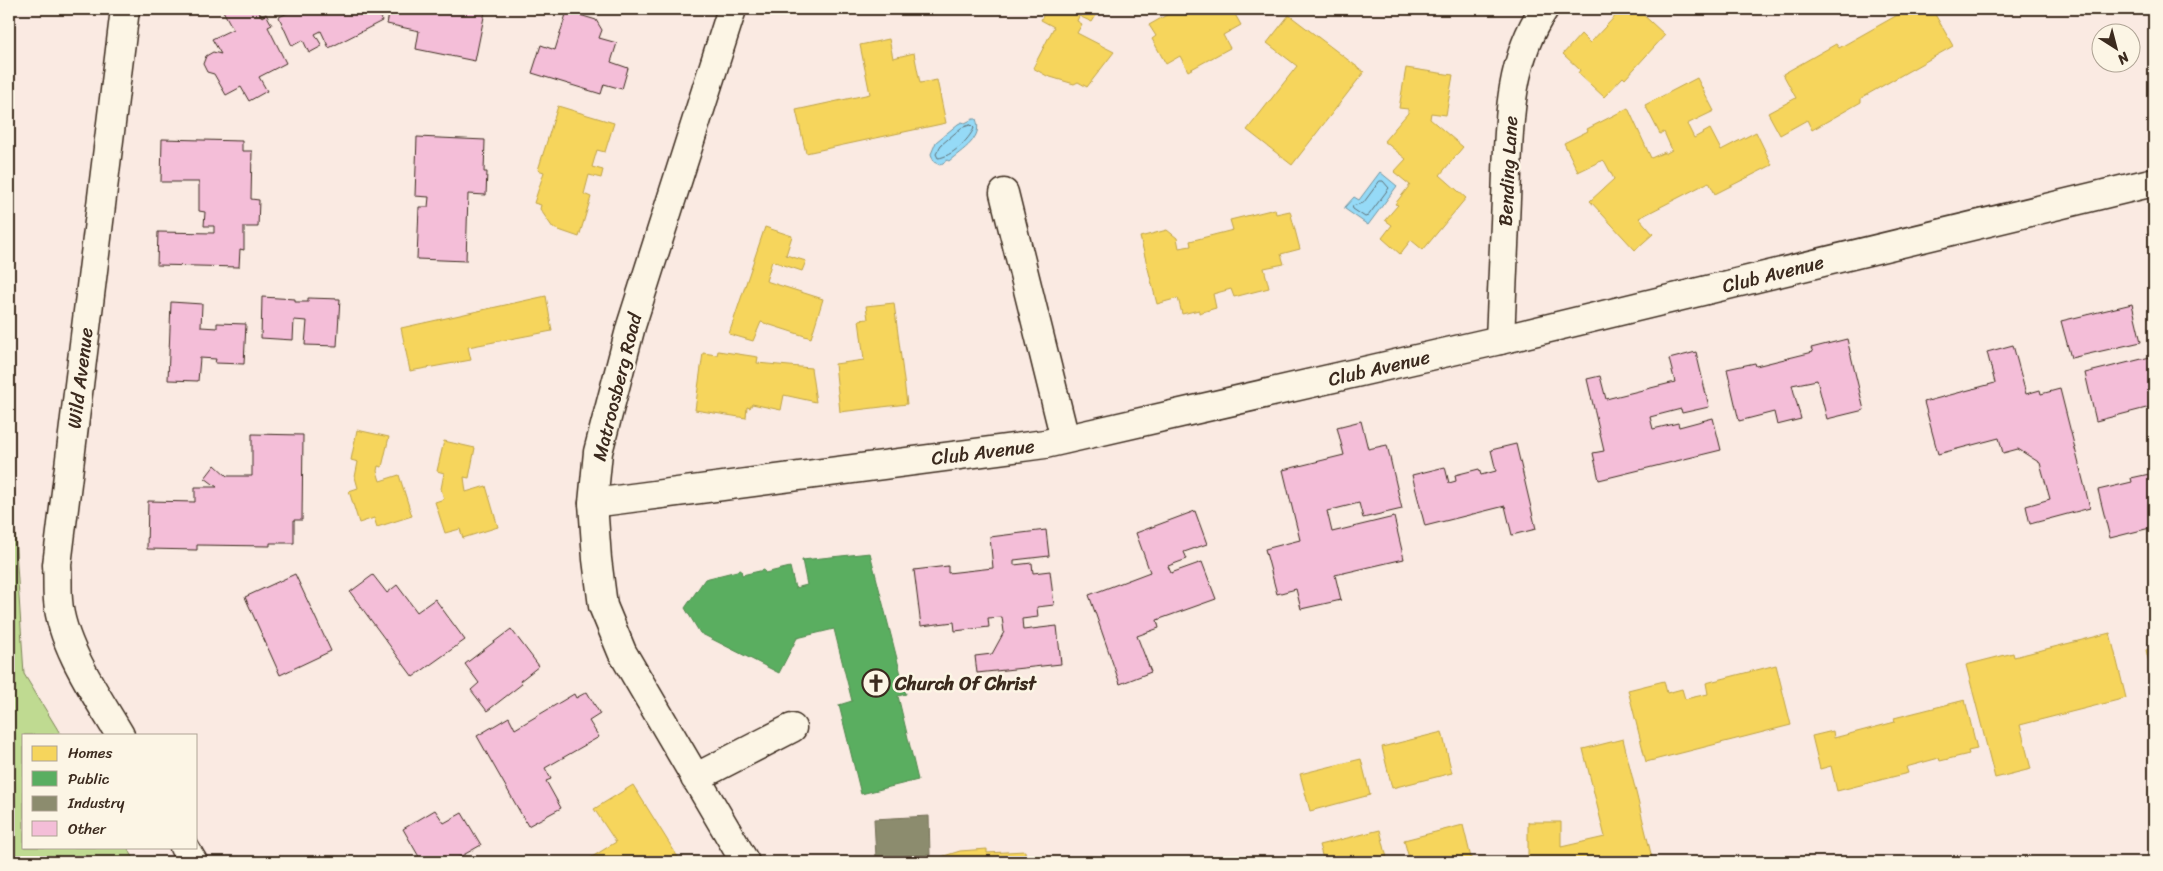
<svg xmlns="http://www.w3.org/2000/svg" width="2163" height="871" viewBox="0 0 2163 871" font-family="Sriracha,sans-serif">
	<rect width="100%" height="100%" fill="#faeae2"/>
	<filter id="ink" filterUnits="userSpaceOnUse"><feTurbulence type="fractalNoise" baseFrequency=".02" numOctaves="2"/><feDisplacementMap in="SourceGraphic" scale="10" xChannelSelector="R" yChannelSelector="G"/><feConvolveMatrix kernelMatrix="1 2 1 2 8 2 1 2 1" color-interpolation-filters="sRGB"/></filter>
	<g filter="url(#ink)">
		<path fill="#bfda91" stroke="#7d8258" d="M9,441L24,674L61,735H24V847H127L136,862H9Z"/>
		<g fill="#95daf7" stroke="#7194a0">
			<path d="M973,119H976C984,138 962,150 949,161L947,160L940,165L934,162L931,154L936,142L958,124L962,122L965,123Z"/>
			<path d="M1380,172L1397,186L1368,225L1345,209V207L1354,197L1359,200Z"/>
		</g>
		<g fill="#f6d55c" stroke="#bea249">
			<path d="M1046,9H1100L1092,22L1079,16L1077,21L1082,24L1077,33L1114,52L1087,87L1078,82L1074,84L1047,76L1033,68L1054,27L1041,20Z"/>
			<path d="M1170,9H1232L1241,25L1223,35L1230,48L1188,71L1180,56L1166,64L1152,39L1156,36L1149,25L1172,12Z"/>
			<path d="M1622,9H1637L1665,35L1625,79L1623,77L1604,97L1578,73L1580,70L1563,54L1581,34L1590,43Z"/>
			<path d="M1908,9H1932L1953,46L1861,98V102L1812,130L1807,120L1780,135L1768,113L1796,98L1783,74L1836,44L1839,48Z"/>
			<path d="M1289,15L1364,72L1292,165L1247,130L1297,66L1267,43Z"/>
			<path d="M889,39L893,58L914,53L920,83L937,80L946,123L806,153L796,110L870,94L860,45Z"/>
			<path d="M1406,68L1453,75L1446,115L1431,113L1430,119L1463,147L1440,175L1466,198L1423,250L1411,240L1400,254L1382,238L1392,225L1385,220L1398,205L1395,204L1410,185L1394,172L1406,159L1384,141L1408,113V109L1399,108Z"/>
			<path d="M1697,78L1714,111L1687,124L1694,138L1710,129L1721,150L1756,132L1772,165L1715,194L1709,182L1639,218L1653,234L1635,250L1590,201L1614,179L1605,162L1603,160L1578,172L1564,143L1588,131L1587,129L1628,108L1651,158L1665,152V154L1672,150L1664,132L1660,134L1645,105Z"/>
			<path d="M558,106L614,123L605,152L597,150L592,167L603,170L601,178L589,175L584,194L591,197L579,237L553,228L540,209L541,205L534,203L544,172L538,170Z"/>
			<path d="M1275,209L1276,214L1290,211L1300,249L1281,254L1284,264L1264,268L1269,288L1234,297L1231,289L1213,294L1216,308L1199,313V310L1182,314L1178,298L1157,304L1140,237L1167,230L1177,238L1179,248L1191,246L1190,241L1233,230L1230,220Z"/>
			<path d="M765,227L792,236L786,255L806,261L802,271L772,261L766,281L823,299L811,338L761,322L753,341L729,334Z"/>
			<path d="M546,296L552,331L468,347L471,360L410,371L401,328Z"/>
			<path d="M894,303L907,404L840,412L835,364L864,360L859,320L868,319L866,306Z"/>
			<path d="M718,351L758,357L757,363L811,368L816,402L784,395L781,410L752,404L750,408L747,407L746,418L695,410L703,353L717,355Z"/>
			<path d="M357,430L389,437L382,467L378,466L377,471L380,481L399,475L412,516L377,527L374,518L359,523L349,491L358,488L355,477L358,462L351,460Z"/>
			<path d="M444,441L475,448L469,478L464,477L466,492L486,486L498,527L463,538L460,529L445,533L435,502L444,499L441,489L444,473L437,471Z"/>
			<path d="M2110,633L2126,698L2020,725L2031,769L1995,778L1966,665L2013,653L2014,657Z"/>
			<path d="M2154,648V683L2146,650Z"/>
			<path d="M1776,665L1791,725L1646,762L1628,690L1664,681L1667,693L1682,689L1685,699L1708,694L1706,683Z"/>
			<path d="M1965,700L1977,749L1968,751L1969,754L1940,761L1939,758L1906,767L1908,773L1837,791L1831,766L1820,769L1812,736L1833,731L1834,738L1895,722L1894,718Z"/>
			<path d="M1442,732L1452,773L1392,788L1382,747Z"/>
			<path d="M1623,739L1653,862H1528V822H1561V847L1605,837L1583,749Z"/>
			<path d="M1361,759L1370,795L1310,811L1300,774Z"/>
			<path d="M633,785L681,862H584L616,842L594,809Z"/>
			<path d="M1463,825L1472,862H1410L1404,840Z"/>
			<path d="M1380,830L1388,862H1324L1319,845Z"/>
			<path d="M987,849V853L1025,851L1026,862H925L960,851Z"/>
		</g>
		<path fill="#5aae61" stroke="#51864d" d="M870,553L906,694L898,696L918,780L861,794L839,705L852,701L834,629L797,638L779,673L700,633L685,608L705,579L741,570L742,575L764,570L765,573L790,567L795,588L807,585L802,560Z"/>
		<path fill="#8c8c6e" stroke="#746f56" d="M929,816L930,855L876,858L874,819Z"/>
		<g fill="none" stroke-linecap="round" stroke-linejoin="round">
			<g stroke="#5f7075" stroke-width="1">
				<path d="M971,125L974,128C969,140 951,157 938,158L936,154L941,145L961,128Z"/>
				<path d="M1380,181H1383L1389,188L1368,216L1365,217L1353,209L1352,206L1363,203Z"/>
			</g>
		</g>
		<g fill="#f4bed8" stroke="#3b2a1e">
			<path d="M222,9H257L262,17L266,14L272,25L268,27L286,63L259,77L267,91L249,101L241,87L226,95L214,74L207,72L203,64L206,56L213,52L221,54L212,39L233,29Z"/>
			<path d="M296,9H376L382,21L329,48L321,31L315,34L322,46L309,53L303,40L292,46L279,17Z"/>
			<path d="M390,9H474L485,12L475,61L416,49L419,31L387,24Z"/>
			<path d="M567,11L596,20L602,30L599,38L617,43L611,62L628,68L622,89L604,84L601,94L532,73L541,45L555,50Z"/>
			<path d="M417,137L485,140L484,172H487L486,195L468,194L466,261L417,259L419,207H428L429,197L415,196Z"/>
			<path d="M162,139L242,141V151H252L251,199L259,200L258,227H244V250L240,249L239,267L157,265L158,232L214,233V226H204L205,212L199,211V182H161Z"/>
			<path d="M262,297L295,299V302H308V298L340,299L337,346L305,345L307,321L294,320L293,340L261,338Z"/>
			<path d="M171,302L202,304L201,327L217,328V323L246,324L244,364L215,363L216,359L200,358L198,381L168,380Z"/>
			<path d="M2132,304L2141,342L2071,358L2061,321Z"/>
			<path d="M1847,339L1864,410L1827,419L1817,380L1792,385L1801,419L1777,425L1774,412L1739,421L1727,369L1755,363L1756,366L1813,352L1811,348Z"/>
			<path d="M2013,345L2026,394L2040,390L2041,394L2060,389L2090,508L2030,524L2026,506L2050,499L2040,463L2018,449L2003,453L1999,438L1938,454L1924,402L1995,383L1987,352Z"/>
			<path d="M1696,352L1709,407L1682,413L1681,409L1650,417L1653,429L1678,423L1679,427L1713,418L1721,450L1599,480L1593,453L1604,451L1587,379L1600,376L1606,399L1675,382L1669,359Z"/>
			<path d="M2154,356V406L2096,421L2085,373Z"/>
			<path d="M1361,421L1368,449L1387,445L1402,509L1363,518L1359,503L1327,511L1332,532L1394,517L1404,559L1335,575L1341,600L1301,609L1296,589L1277,594L1265,549L1300,540L1283,470L1344,455L1337,427Z"/>
			<path d="M252,434L303,435L302,520H294V543H270V546L197,545V550L147,549L148,501L195,502V487H217L205,478L215,465L227,476H252Z"/>
			<path d="M1516,444L1536,529L1512,535L1505,506L1425,526L1412,475L1445,467L1449,483L1456,481L1455,475L1479,469L1481,475L1496,471L1491,450Z"/>
			<path d="M2154,473V527L2110,538L2098,490L2132,482L2131,478Z"/>
			<path d="M1195,511L1207,544L1184,552L1187,559L1168,566L1171,573L1202,562L1216,599L1157,620L1159,628L1137,636L1151,672L1120,684L1089,595L1150,572L1136,533Z"/>
			<path d="M1046,530L1049,556L1014,560V565L1032,563L1033,573L1050,571L1054,605L1037,607L1038,617L1022,619L1023,630L1057,626L1061,664L977,673L975,656L992,654L1004,632L1002,617L988,618L989,627L955,631L954,622L921,626L914,570L948,566V573L993,568L990,537Z"/>
			<path d="M295,574L331,651L280,675L245,597Z"/>
			<path d="M373,575L387,593L397,585L417,612L435,599L465,640L413,677L350,592Z"/>
			<path d="M511,629L539,666L520,681L522,684L487,711L471,690L479,683L465,664Z"/>
			<path d="M587,692L600,714L589,721L599,737L545,768L551,779L546,781L561,808L528,826L477,736L509,717L515,729L574,694L576,698Z"/>
			<path d="M435,810L444,823L462,813L481,845L451,862H422L403,829Z"/>
		</g>
		<g fill="none" stroke-linecap="round" stroke-linejoin="round">
			<g stroke="#3b2a1e" stroke-width="31">
				<g id="minor">
					<path d="M732,9L631,326L598,452L593,503L597,559L603,606L622,652L745,862"/>
					<path d="M1004,193L1065,439"/>
					<path d="M1500,340C1502,293 1504,246 1506,199C1509,134 1506,65 1544,9"/>
					<path d="M593,503L1045,444L1500,340L2154,182"/>
					<path d="M120,735C97,696 61,645 58,600C57,588 58,577 57,565L125,9"/>
					<path d="M695,778L792,728"/>
					<path d="M184,847L193,862"/>
				</g>
			</g>
			<use href="#minor" stroke="#fcf5e5" stroke-width="28"/>
		</g>
	</g>
	<defs>
		<g id="church-ring" transform="scale(1.4375)"><circle r="9.5" fill="#fcf5e5" stroke="#3b2a1e" stroke-width="1.5"/><path d="M-1.2-6h2.4v3.5h3.3v2.4h-3.3V6h-2.4V-.1h-3.3v-2.4h3.3Z" fill="#3b2a1e"/></g>
	</defs>
	<g fill-rule="evenodd">
		<use href="#church-ring" x="876" y="683"/>
	</g>
	<g text-anchor="middle" dominant-baseline="central" stroke-width="5" stroke-linejoin="round" paint-order="stroke">
		<g font-size="19" fill="#3b2a1e" stroke="#fcf5e5">
			<text transform="translate(1508 171) rotate(-87)">Bending Lane</text>
			<text transform="translate(1773 274) rotate(-14)">Club Avenue</text>
			<text transform="translate(1379 368) rotate(-13)">Club Avenue</text>
			<text transform="translate(80 378) rotate(-83)">Wild Avenue</text>
			<text transform="translate(617 387) rotate(-76)">Matroosberg Road</text>
			<text transform="translate(983 452) rotate(-7)">Club Avenue</text>
		</g>
		<g font-size="19" font-weight="bold" fill="#3b2a1e" stroke="#fcf5e5" text-anchor="start">
			<text x="895" y="683">Church Of Christ</text>
		</g>
	</g>
	<rect width="2163" height="871" fill="none" stroke="#fcf5e5" stroke-width="30"/>
	<rect x="15" y="15" width="2133" height="841" fill="none" stroke="#3b2a1e" stroke-width="2" filter="url(#ink)"/>
	<rect x="22" y="734" width="175" height="115" fill="#fcf5e5" stroke="#afa495"/>
	<rect x="32" y="746" width="25" height="15" fill="#f6d55c" stroke="#afa495"/>
	<text x="68" y="758" font-size="15" fill="#3b2a1e">Homes</text>
	<rect x="32" y="771" width="25" height="15" fill="#5aae61" stroke="#afa495"/>
	<text x="68" y="784" font-size="15" fill="#3b2a1e">Public</text>
	<rect x="32" y="796" width="25" height="15" fill="#8c8c6e" stroke="#afa495"/>
	<text x="68" y="808" font-size="15" fill="#3b2a1e">Industry</text>
	<rect x="32" y="821" width="25" height="15" fill="#f4bed8" stroke="#afa495"/>
	<text x="68" y="834" font-size="15" fill="#3b2a1e">Other</text>
	<g transform="translate(2116 48) rotate(144)"><circle r="24" fill="#fcf5e5" stroke="#afa495"/>
	<path d="M0-4L9 19L0 12L-9 19Z" fill="#3b2a1e"/>
	<text y="-8" font-size="14" font-weight="bold" text-anchor="middle" fill="#3b2a1e">N</text>
	</g>
</svg>
